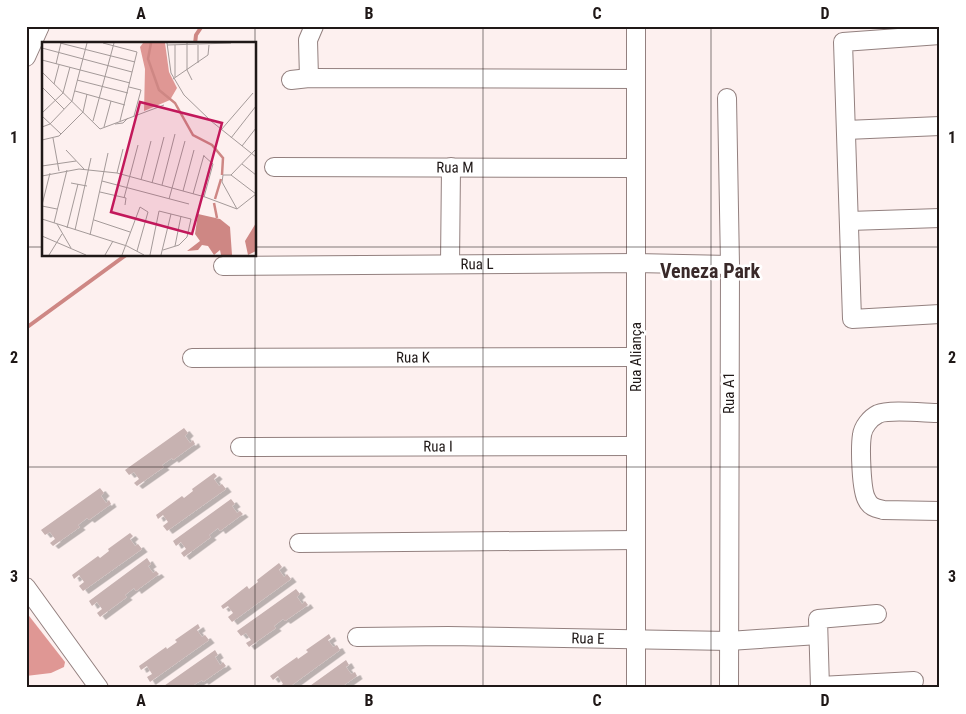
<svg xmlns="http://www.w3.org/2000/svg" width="966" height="714" viewBox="0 0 966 714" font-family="'Roboto Condensed',sans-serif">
	<defs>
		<filter id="shadow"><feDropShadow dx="5.5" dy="3" stdDeviation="0" flood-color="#0004"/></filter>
	</defs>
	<rect width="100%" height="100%" fill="#fdf0ef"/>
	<path fill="#df9794" d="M26,612L65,662L64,667L51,673L26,676Z"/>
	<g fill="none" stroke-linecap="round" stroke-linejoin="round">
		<g stroke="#ce8784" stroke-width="4">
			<path d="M195,44L196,35L202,26"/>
			<path d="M26,328L126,255"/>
		</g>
	</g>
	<g fill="#c7b2b1" filter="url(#shadow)">
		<path d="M184,428L188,433L185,436L190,443L193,440L195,444L173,460L172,458L162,465L164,467L137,486L134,483L139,479L134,472L129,475L125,470Z"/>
		<path d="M214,473L217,476L214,479L219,486L222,484L226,489L167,531L163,526L168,522L163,515L158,519L156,515L182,496L184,498L193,491L192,489Z"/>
		<path d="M100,488L104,493L101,496L106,503L109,500L111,504L89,520L87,518L78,525L80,527L53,546L50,543L55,539L50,532L45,535L41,530Z"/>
		<path d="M231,499L235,504L232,506L237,513L240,511L243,514L220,531L218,528L209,535L211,537L184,557L181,553L186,549L181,542L176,546L173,541Z"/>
		<path d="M130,533L133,536L130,539L135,546L138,544L142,549L83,591L79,586L84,582L79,575L74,579L72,575L98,556L100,558L109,551L108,549Z"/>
		<path d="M147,558L151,564L148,566L153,573L156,571L159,574L136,591L134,588L125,595L127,597L100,617L97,613L102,609L97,602L92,606L89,601Z"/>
		<path d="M279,563L282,567L279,570L284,577L287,574L291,579L232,622L228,617L233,613L228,606L223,609L221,606L247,586L249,589L258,582L257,580Z"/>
		<path d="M296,589L300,594L297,597L302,604L305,601L308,605L285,621L283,619L274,626L276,628L249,647L246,643L251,640L246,633L241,636L237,631Z"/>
		<path d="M198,624L200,628L197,630L202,637L205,635L209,640L150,682L147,677L152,674L147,666L141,670L139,666L166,647L167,649L177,642L175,640Z"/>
		<path d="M329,634L331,638L328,640L333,647L337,645L340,650L288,688H277L283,684L278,676L273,680L270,676L297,657L298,659L308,652L306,650Z"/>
		<path d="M215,650L218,655L215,657L220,665L223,662L226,666L203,682L202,680L192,686L193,688H161Z"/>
		<path d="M346,660L349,665L346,667L351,674L355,672L357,676L340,688H307Z"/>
	</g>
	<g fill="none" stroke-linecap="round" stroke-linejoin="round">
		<g stroke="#93807f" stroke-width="20">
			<g id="minor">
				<path d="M636,26V688"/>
				<path d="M940,35L843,42L852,319L940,314"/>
				<path d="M26,57L40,26"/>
				<path d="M309,78L308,40L314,26"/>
				<path d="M291,80L309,78L636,79"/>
				<path d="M727,98L730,265L729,688"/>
				<path d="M846,130L940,126"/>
				<path id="s1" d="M274,167L636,168"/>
				<path d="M849,221L940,218"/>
				<path d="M450,264L451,167"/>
				<path id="s2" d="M223,266L636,263L730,265"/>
				<path id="s3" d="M192,358L636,357"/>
				<path d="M940,413C926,413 889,409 878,414C870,418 863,427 862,435C860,447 861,491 867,500C870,507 876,508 883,510L940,511"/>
				<path id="s4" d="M240,447L636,446"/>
				<path d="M299,543L636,540"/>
				<path d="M26,587L99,688"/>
				<path id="s5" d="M357,637L448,636L729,641L818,635"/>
				<path d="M820,686L914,681"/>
				<path d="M820,688L818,619L877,614"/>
			</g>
		</g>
		<use href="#minor" stroke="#fff" stroke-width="18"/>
	</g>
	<path fill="none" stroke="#1f1817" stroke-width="1" stroke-opacity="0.55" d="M255,26V688M483,26V688M711,26V688M26,247H44M255,247H940M26,467H940"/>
	<g text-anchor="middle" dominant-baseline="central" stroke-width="5" stroke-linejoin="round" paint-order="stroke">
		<g font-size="15" fill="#1f1817" stroke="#fff">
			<text stroke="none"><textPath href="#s1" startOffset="181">Rua M</textPath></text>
			<text stroke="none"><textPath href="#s2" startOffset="254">Rua L</textPath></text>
			<text stroke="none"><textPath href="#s3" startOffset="221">Rua K</textPath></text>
			<text transform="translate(636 357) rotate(-90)">Rua Aliança</text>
			<text transform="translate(729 393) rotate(-90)">Rua A1</text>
			<text stroke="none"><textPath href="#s4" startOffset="198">Rua I</textPath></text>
			<text stroke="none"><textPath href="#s5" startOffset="231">Rua E</textPath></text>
		</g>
		<g font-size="20" font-weight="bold" fill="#392929" stroke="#fff">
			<text x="710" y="271">Veneza Park</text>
		</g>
	</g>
	<g transform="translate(42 42)">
		<rect width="214" height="214" fill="#fdf0ef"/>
		<path d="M101,1H123L127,30L135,46L128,58L102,69L103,27L98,5Z" fill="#df9794"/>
		<path d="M156,172L178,177L188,185L190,213H179L178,208L172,213L166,204L160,203L156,208L145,209L158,199L153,192ZM214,181V209L206,213L203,199Z" fill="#ce8784"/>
		<path fill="none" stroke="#ce8784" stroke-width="2.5" d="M109,1L106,17L117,48L133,61L151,93L170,103L181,116L180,133M173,157L179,137M172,161L175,176"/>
		<path fill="none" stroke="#a49a99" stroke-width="1" d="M18,1L93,20M61,1L95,10M125,1L129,31L142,53L169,79L214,115M145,1V28L150,38M125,3L189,1M133,3V35M0,6L90,30M0,18L88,41M156,21V3M14,22L19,1M0,30L58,87L122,63M131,37L166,13L167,3M35,38L86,51M12,42L17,23M0,45L22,67M87,45L99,48L92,74M33,49L83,63M0,71L21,51L28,25M0,74L19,92M51,79L72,1M78,79L95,10M73,82L81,81L86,76M0,85L8,82L30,59L45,1M62,85L69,59M179,88L211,51M11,96L17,129M189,96L214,64M0,98L17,94L41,70L45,52M200,104L214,86M24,108L42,127M162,114L171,122L162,155M200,122L214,133M0,124L34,119M75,131L81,107M189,133L214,107M0,134L37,127L75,131L163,155L195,167M99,138L109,99M60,139L147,162M29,141L45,144M110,141L122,95M120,143L133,92M141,149L152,108M58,150L84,156L83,163M151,152L162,113M82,156L96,103M127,157L143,99M0,163L8,131M0,164L15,167M195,167L180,140L181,133H189L214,152M195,167L214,152M0,177L85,204L102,213M52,178L88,190M12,181L25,128M15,182L29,206M25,186L36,142M33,188L49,116M48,193L66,111M0,194L44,213M133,204L139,174M7,213L20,192M63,213L71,199M80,213L98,165L106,170L95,209M108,213L117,169L149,177L145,195L137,203L121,208M119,213L129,172"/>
		<path fill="#c2185b" fill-opacity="0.15" stroke="#c2185b" stroke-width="2.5" d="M98,60L180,81L150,192L69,170Z"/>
		<rect width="214" height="214" fill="none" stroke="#1f1817" stroke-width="2.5"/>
	</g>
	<rect width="966" height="714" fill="none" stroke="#ffffff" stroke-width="55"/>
	<rect x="28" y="28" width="910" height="658" fill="none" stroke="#1f1817" stroke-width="2"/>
	<g font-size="16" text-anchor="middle" font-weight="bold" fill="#1f1817">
		<text x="141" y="19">A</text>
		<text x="369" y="19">B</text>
		<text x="597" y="19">C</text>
		<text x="825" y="19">D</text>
		<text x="14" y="143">1</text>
		<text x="952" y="143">1</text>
		<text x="14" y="363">2</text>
		<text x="952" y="363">2</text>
		<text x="14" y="582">3</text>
		<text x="952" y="582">3</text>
		<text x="141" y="706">A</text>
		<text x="369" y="706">B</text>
		<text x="597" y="706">C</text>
		<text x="825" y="706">D</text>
	</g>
</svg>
